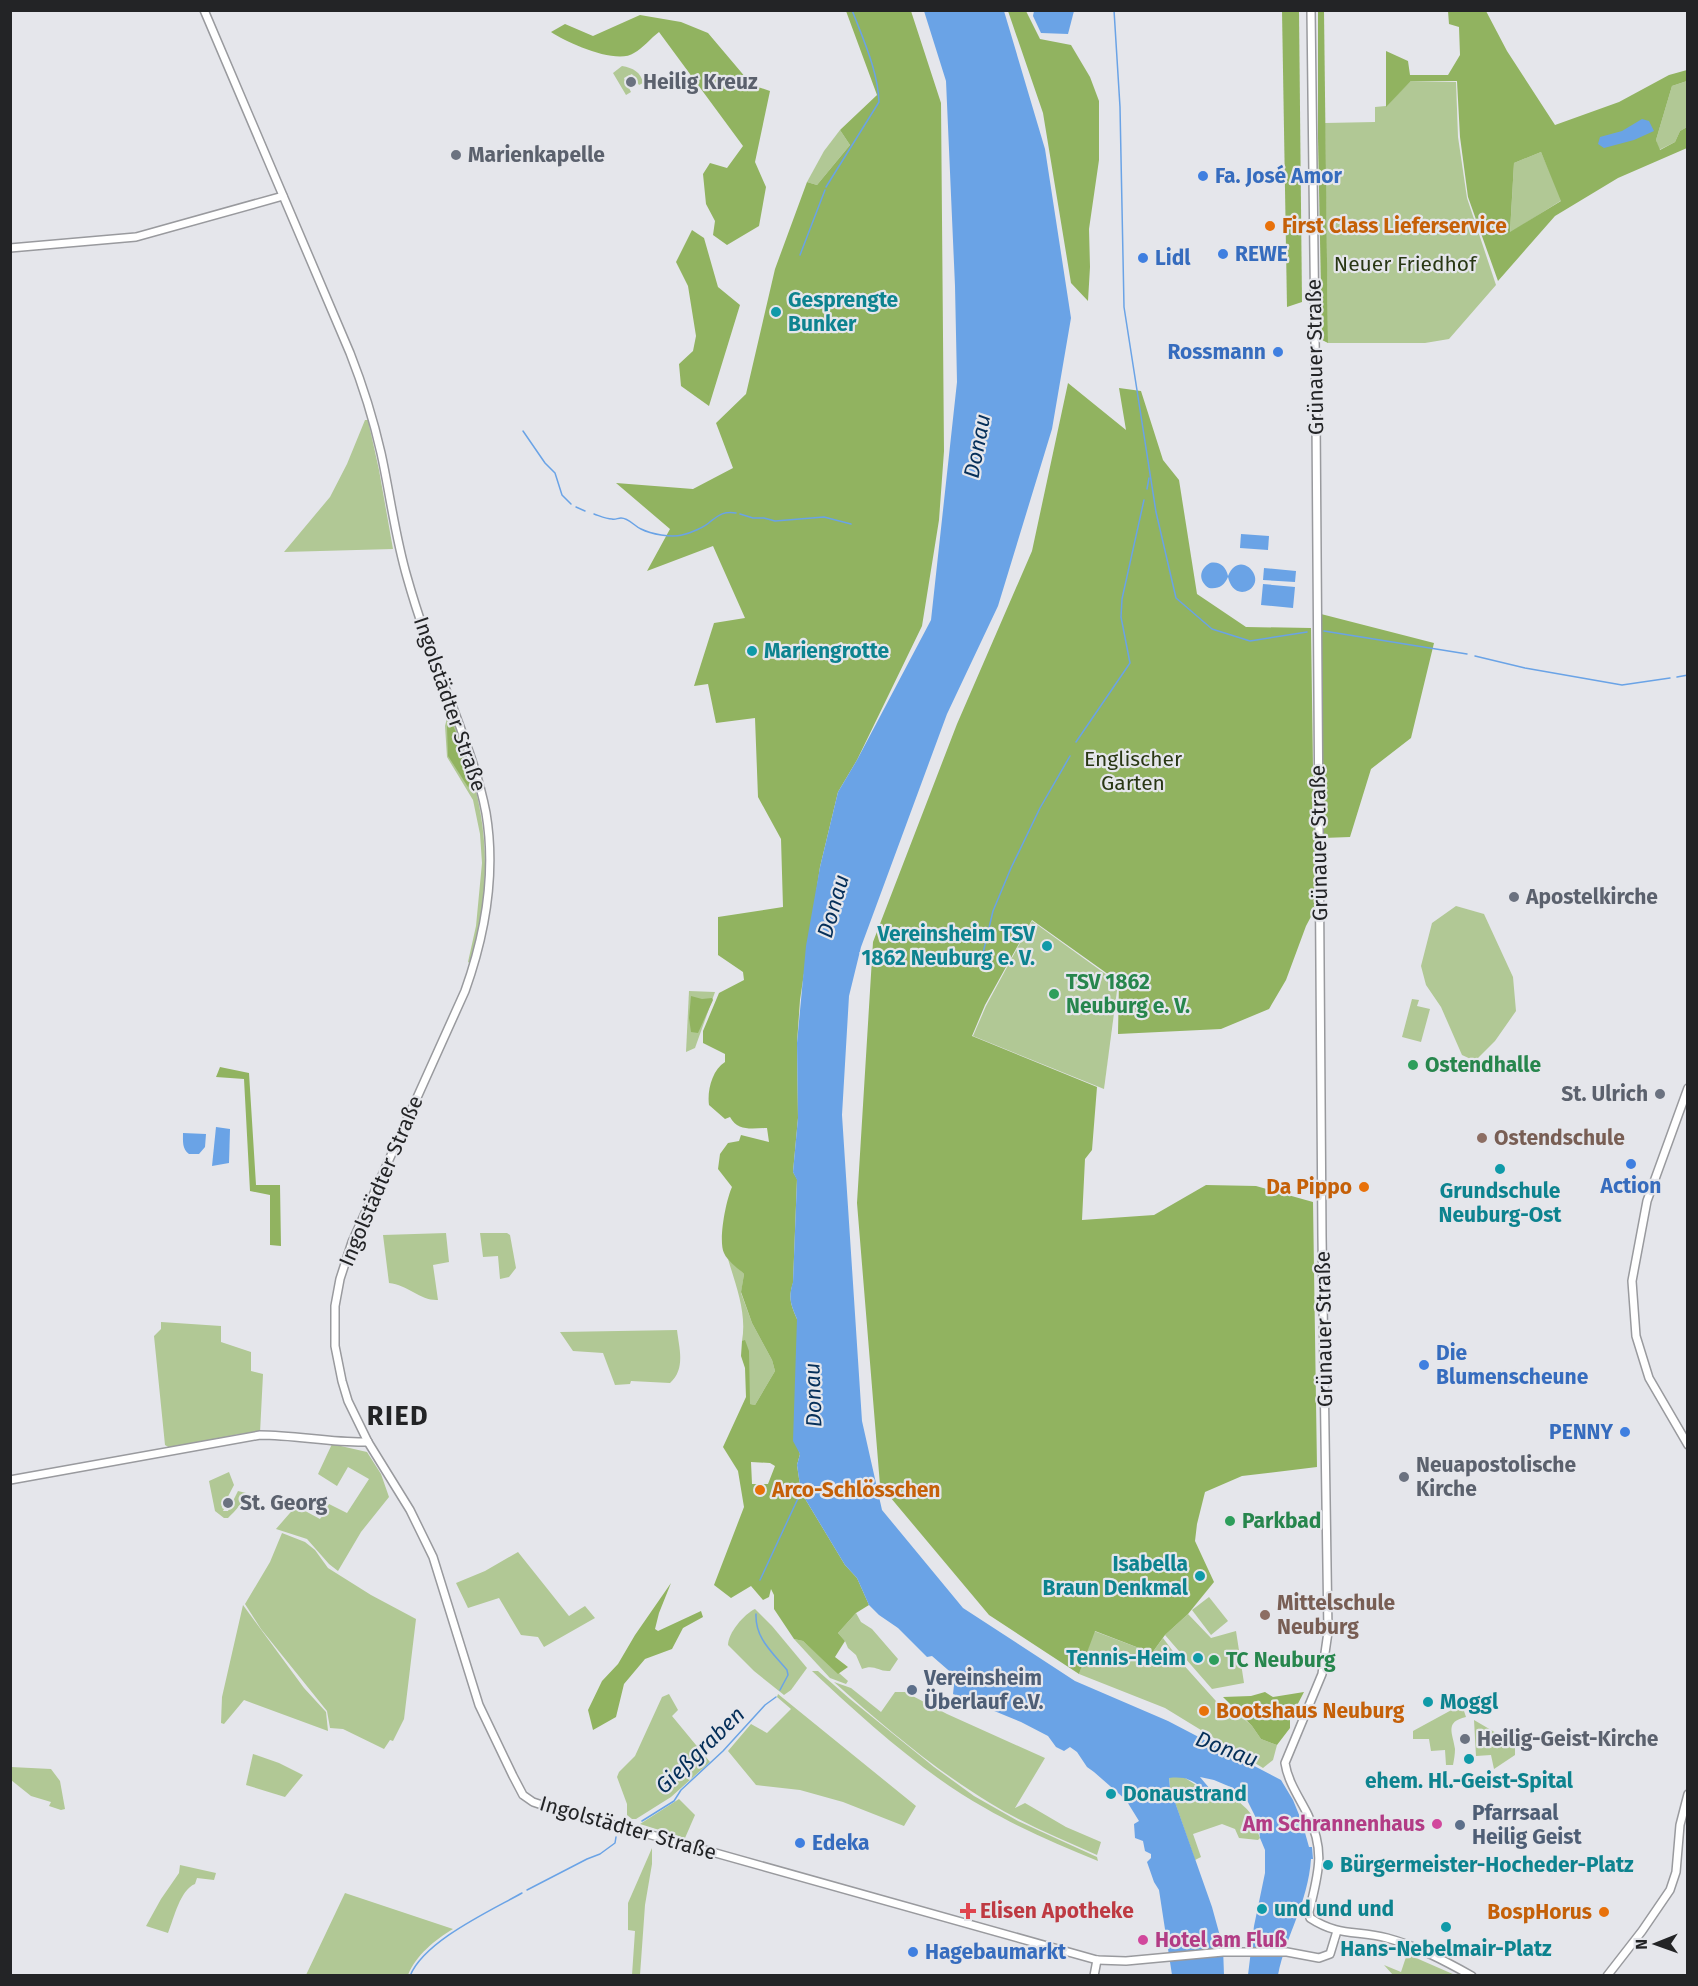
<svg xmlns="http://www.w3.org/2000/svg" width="1698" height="1986" viewBox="0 0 1698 1986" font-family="'Fira Sans',sans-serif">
	<rect width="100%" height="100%" fill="#e5e6eb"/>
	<g fill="#b1c895">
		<path d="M622,66C633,68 641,72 643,83L639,85L632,74L624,78L631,92L626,95L613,73Z"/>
		<path d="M1411,81L1456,82L1458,137L1467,198L1496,285L1449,339L1425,343H1328L1325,123L1375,122V107L1386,106Z"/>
		<path d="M1687,81V127L1680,131L1675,142L1659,150L1656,140L1672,86Z"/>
		<path d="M840,130L850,145L817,185L807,182L824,151Z"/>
		<path d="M1541,152L1562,200L1510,233L1514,163Z"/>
		<path d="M365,420H368L379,470L393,549L284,552L330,497L347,464Z"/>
		<path d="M448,709C487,800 496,868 471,964L468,962L476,926L482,863L480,834L473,800L447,757L445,726L447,718L444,714Z"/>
		<path d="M1456,906L1484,914L1513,977L1516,1011L1495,1041L1475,1061L1462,1055L1441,1007L1426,985L1421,966L1432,923Z"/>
		<path d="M1032,921L1118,983L1104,1089L973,1036L986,1006Z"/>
		<path d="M689,991L715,992L695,1048L686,1052Z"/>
		<path d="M1412,999L1419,1000L1417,1006L1430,1009L1421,1042L1402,1037Z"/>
		<path d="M446,1233L449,1262L433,1265L438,1300C421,1301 408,1285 389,1283L383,1235Z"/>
		<path d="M480,1233H507L510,1235L516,1268L509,1277L500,1279L498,1256L483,1257Z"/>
		<path d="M728,1259L744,1274L741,1293L752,1323L772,1360L775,1371L755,1405L749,1404L745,1341H742C747,1313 736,1286 728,1259Z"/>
		<path d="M161,1322L221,1326V1342L251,1352V1371L263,1374L260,1433L239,1434L177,1447L170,1448L165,1445L154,1336L161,1329Z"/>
		<path d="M677,1330C679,1348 686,1369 670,1383L631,1381L630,1384L615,1385L603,1353L573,1351L560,1332Z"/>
		<path d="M332,1444L367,1452L381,1474L389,1497L361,1532L338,1571L329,1564L307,1539L276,1529L296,1506L320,1519L329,1504L347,1513L369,1479L348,1467L337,1486L318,1474Z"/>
		<path d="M229,1472L234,1485L222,1508L224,1509L223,1511H228L238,1491L246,1493C243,1503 236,1510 228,1518H224L215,1511L209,1481Z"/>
		<path d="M282,1533L305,1542L315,1550L328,1568L371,1595L416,1619L404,1719L393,1741L390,1740L384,1749L343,1729L330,1728L327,1711L261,1629L245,1604L270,1562Z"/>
		<path d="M518,1552L569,1616L585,1606L595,1618L544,1647L538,1637L521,1635L499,1598L468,1608L456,1583L485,1571Z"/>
		<path d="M1209,1597L1228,1621L1211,1635L1192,1610Z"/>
		<path d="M243,1605L304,1688L326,1712L328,1731L244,1700L224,1724L221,1723L222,1697Z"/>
		<path d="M755,1609L772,1626L807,1668L791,1690L784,1695L754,1671L728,1645C728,1633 744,1614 755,1609Z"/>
		<path d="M856,1613L861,1622L872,1629L898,1659L890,1671C878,1672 875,1664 862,1669L856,1655L848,1648L845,1641L838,1633Z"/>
		<path d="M1188,1614L1211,1638L1236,1631L1244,1683L1212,1689L1165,1635Z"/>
		<path d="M1094,1631L1152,1653L1163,1638L1181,1662L1224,1710L1227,1704L1252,1726L1261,1739L1277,1745L1273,1760L1263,1768L1165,1708L1079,1674Z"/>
		<path d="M794,1639L803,1641L848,1681L846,1684L830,1678Z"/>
		<path d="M812,1671H818L850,1699L934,1767L974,1796L1018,1821L1097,1857L1098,1861C1060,1845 1021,1829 985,1808C925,1775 862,1718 812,1671Z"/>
		<path d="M834,1682L851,1688L881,1712L895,1692H905L947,1714L1045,1758L1015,1808L1025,1803L1066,1827L1101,1842L1097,1855C1061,1839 1024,1824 990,1803C934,1769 882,1725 834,1682Z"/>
		<path d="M669,1694L678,1710L672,1716L710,1762L671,1797L636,1819H632L627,1815V1804L617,1777L619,1772L635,1756L662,1697Z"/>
		<path d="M778,1694L916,1806L904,1826L843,1802L800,1790L756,1785L728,1751L751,1724L767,1733L791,1709L777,1697Z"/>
		<path d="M1457,1707L1464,1711L1466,1717C1444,1722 1453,1733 1455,1749C1455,1754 1454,1760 1453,1765H1446L1445,1750L1431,1751L1429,1739H1413V1731Z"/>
		<path d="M1474,1720L1515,1744V1755L1494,1769L1491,1755L1476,1756Z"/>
		<path d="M253,1754L279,1763L303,1775L285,1797L246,1785Z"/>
		<path d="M11,1767L51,1769L60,1781L65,1809L61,1810L49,1806L51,1802L31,1796L11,1780Z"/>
		<path d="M1182,1776L1216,1798L1230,1795C1239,1802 1249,1809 1254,1819C1257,1825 1257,1832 1260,1838L1258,1840L1239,1838L1235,1829L1222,1824L1193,1834L1201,1857L1195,1860L1170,1788L1169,1777Z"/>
		<path d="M679,1799L695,1815L685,1838L640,1824Z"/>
		<path d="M652,1848V1864L645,1905L640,1975H632L635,1931L628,1930V1903Z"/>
		<path d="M180,1865L216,1873L214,1880L197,1878L195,1884C180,1890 174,1918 168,1933L146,1926L161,1899L179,1873Z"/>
		<path d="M345,1893L453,1929C435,1940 416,1955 408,1975H306Z"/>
		<path d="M1407,1954L1455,1975H1393L1384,1965L1401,1972Z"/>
	</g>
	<g fill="#91b360" fill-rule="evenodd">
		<path d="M846,11H911L941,103L944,451L939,520L922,626L857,760L838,792L820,867L800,1000L797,1043L798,1118L793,1172L797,1179L793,1283C788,1298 791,1305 797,1319V1446L800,1454L797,1465L801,1492L845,1565L857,1578L869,1605L856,1613L838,1633L845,1641L835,1657L848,1667L838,1674L803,1641L794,1639L774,1609V1595L771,1589L769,1597L763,1600L751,1586L731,1598L714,1585L744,1507L738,1471L723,1447L746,1397L745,1368L741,1356L742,1341L745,1340L749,1351L750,1404L755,1405L775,1371L772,1360L752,1323L741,1292L744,1274C738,1268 728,1262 724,1253C718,1241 726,1200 732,1187L718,1169L720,1154L728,1143L739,1141L741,1135L769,1142L767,1128C753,1128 738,1132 730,1117L725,1119L709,1105C707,1091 712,1070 725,1062V1054L703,1043V1031L719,993L744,980L743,972L718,955V917L783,907L781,839L758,797L755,718L716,723L708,684L694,686L714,623L745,618L713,546L647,571L670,529L616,483L693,489L733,468L716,423L746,394L775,269L807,182L817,185L850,145L840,130L877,95ZM751,1462L770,1463L775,1466L768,1484H752Z"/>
		<path d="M1008,11H1026L1040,39L1071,45L1090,77L1099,101V160L1089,229L1090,267L1088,301L1071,283L1043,113Z"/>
		<path d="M1282,11H1299L1302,302L1287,307Z"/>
		<path d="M1318,11H1324L1328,343L1322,340L1318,138Z"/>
		<path d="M1448,11H1486L1507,51L1555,125L1619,102L1669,75L1687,70V81L1672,86L1656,140L1660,150L1675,142L1680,131L1687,127V148L1618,178L1555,216L1498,281L1468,197L1460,137L1457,81H1411L1386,107V51L1408,61L1410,75H1448L1460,55L1459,27L1449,24ZM1541,152L1561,201L1510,232L1514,163Z"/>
		<path d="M640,15L681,22L708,33L752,85L770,91L755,162L766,187L759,226L727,245L713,235L715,221L706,204L703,174L710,163L727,168L743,146L659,32C651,38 643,48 634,53C617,65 567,43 551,32L565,24L593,36Z"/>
		<path d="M692,230L704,238L718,287L740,305L709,406L681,386L679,364L693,351L696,336L688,286L676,262Z"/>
		<path d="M1068,383L1126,430L1119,388L1141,391L1163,460L1179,480L1197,594L1246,627L1311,628L1315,909L1306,926L1286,980L1269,1009L1221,1029L1118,1034L1119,982L1032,920L985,1005L972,1036L1097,1087L1092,1150L1085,1159L1082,1220L1154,1215L1206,1185L1256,1186L1313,1202L1317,1467L1242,1476L1205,1492L1197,1524L1195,1541L1214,1582L1188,1614L1165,1635L1152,1653L1095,1631L1079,1674L989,1615L880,1485L857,1203L873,942L957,724L1032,551Z"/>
		<path d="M1321,614L1434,643L1411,738L1371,769L1350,837L1323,838Z"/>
		<path d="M450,718L464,752L473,782L468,787L448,756L447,727Z"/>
		<path d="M691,996L702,999L712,998L713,1000L698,1033L691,1032L689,1018Z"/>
		<path d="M220,1067L249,1073L256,1185H280L281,1246L270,1245V1195L250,1191L244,1079L216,1077Z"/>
		<path d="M671,1583L659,1613L655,1629L658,1631L701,1611L703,1617L683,1628L672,1649L645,1659L624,1684L616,1717L593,1730L588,1710L602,1681L618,1664L635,1635Z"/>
		<path d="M1265,1692L1273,1697L1304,1692L1290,1719V1728L1277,1745L1261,1739L1252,1726L1223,1697L1251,1696Z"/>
	</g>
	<g fill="#6aa3e6">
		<path d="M924,11H1004L1045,149L1071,318L1052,429L998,606L947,714L861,947L849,996L842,1115L862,1421L882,1510L963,1608L1075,1681L1168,1721L1281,1780L1293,1800L1302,1822L1309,1847H1312L1313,1859H1311C1308,1903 1286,1935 1278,1975H1248L1254,1926L1265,1873V1850L1260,1838L1258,1822L1248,1802L1233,1788L1214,1780L1200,1777L1210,1789L1208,1792C1193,1781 1188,1776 1169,1778L1170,1788L1212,1907L1223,1947L1224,1975H1172L1159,1890L1154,1882L1147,1862L1151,1858V1854L1145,1851L1143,1841L1135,1838L1134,1824L1139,1821L1126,1800L1094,1772L1087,1767L1077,1752L1070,1747L1064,1751L1056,1747L1048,1736L1021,1722L953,1694L955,1676L932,1656L927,1657L898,1628L879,1615L869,1605L857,1578L845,1565L801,1492L797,1465L800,1454L793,1441L797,1319C791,1305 788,1298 793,1282L797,1180L793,1172L798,1118L797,1043L806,946L820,867L838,792L857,760L931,620L957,382L955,286L946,81Z"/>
		<path d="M1034,11H1074L1068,34L1041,33L1033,16Z"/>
		<path d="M1642,119L1649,121L1654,131L1634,140L1604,148L1598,144L1600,137L1622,131Z"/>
		<path d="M1241,534L1269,536L1268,550L1240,548Z"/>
		<path d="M1210,563C1220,561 1226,567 1228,576C1239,548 1268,578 1249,590C1238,596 1230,587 1228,577C1224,586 1219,589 1209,588C1198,581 1199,569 1210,563Z"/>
		<path d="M1264,568L1296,571L1295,582L1263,580Z"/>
		<path d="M1263,584L1295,587L1293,608L1261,605Z"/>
		<path d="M216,1127L230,1129L229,1163L212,1166Z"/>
		<path d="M183,1133L206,1134L205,1147L199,1154H189C182,1149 183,1141 183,1133Z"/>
	</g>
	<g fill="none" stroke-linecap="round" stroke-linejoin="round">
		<g stroke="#6aa3e6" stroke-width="1.5">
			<path d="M1114,10L1120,107L1124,307L1156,512L1176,598L1212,629L1250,641L1307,632"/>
			<path d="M826,187L879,102C878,71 863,39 852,10"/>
			<path d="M800,255L825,190"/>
			<path d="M523,431L545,463L555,473L562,495L571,504"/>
			<path d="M1147,489L1149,478"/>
			<path d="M576,507L585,511"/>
			<path d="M594,514C600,516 606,519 612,519C615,520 618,518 621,518C629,518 634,526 641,529C651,534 671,538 682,535C691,533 705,527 711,521C719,515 724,511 736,513"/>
			<path d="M740,514L753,518H764L775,521L824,517L851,524"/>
			<path d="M1324,631L1467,654"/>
			<path d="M1475,656L1525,668L1622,685L1670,678"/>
			<path d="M1677,677L1688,675"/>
			<path d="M1076,742L1130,663L1121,617L1122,599L1144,500"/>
			<path d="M980,966L993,911L1011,868L1040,808L1070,756"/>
			<path d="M760,1580L801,1492"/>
			<path d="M756,1614C755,1638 772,1652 787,1670L788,1675L780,1690"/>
			<path d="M642,1821L674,1801L681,1790L723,1751L765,1705L776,1697"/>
			<path d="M527,1890L587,1859L600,1854L615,1843L616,1837"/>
			<path d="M410,1976C424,1941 490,1911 522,1893"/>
		</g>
		<g stroke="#999a9e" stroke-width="10">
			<g id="secondary">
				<path d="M204,10L350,353C363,386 373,418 381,453C390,494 395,536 407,577C419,620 435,663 452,705C465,740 479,776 486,813C496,873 485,935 465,991L352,1242L340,1279L335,1306V1346L342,1381L348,1401L368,1442L410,1510L433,1557L479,1705L513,1776L523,1795L533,1802L548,1807L655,1836L1097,1960L1126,1961L1223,1952H1287L1319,1958L1330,1954L1337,1931"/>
				<path d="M1311,10L1316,418L1322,1236L1328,1632L1322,1674L1285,1763C1288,1782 1299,1797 1308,1815C1326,1852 1318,1874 1309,1912L1310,1918C1339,1937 1357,1930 1387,1938C1417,1946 1445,1961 1472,1976"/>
				<path d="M10,248L136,237L283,196"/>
				<path d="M1688,1088L1647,1201L1632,1281L1636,1336L1649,1378L1688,1445"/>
				<path d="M10,1480L260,1435C296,1435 332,1443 368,1442"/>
				<path d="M1094,1976L1097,1960"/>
				<path d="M1607,1976L1642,1931L1670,1890L1676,1872L1680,1825L1688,1794"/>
			</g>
		</g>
		<use href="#secondary" stroke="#fff" stroke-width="7"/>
	</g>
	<g fill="#6b7280" stroke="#e5e6eb" stroke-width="2">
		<circle cx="631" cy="82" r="6"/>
		<circle cx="456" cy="155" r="6"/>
		<circle cx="1514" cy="897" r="6"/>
		<circle cx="1660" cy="1094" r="6"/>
		<circle cx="1404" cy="1477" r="6"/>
		<circle cx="228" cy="1503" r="6"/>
		<circle cx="1465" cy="1739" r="6"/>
	</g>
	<g fill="#3f7fe0" stroke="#e5e6eb" stroke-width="2">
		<circle cx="1203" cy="176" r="6"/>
		<circle cx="1223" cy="254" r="6"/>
		<circle cx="1143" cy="258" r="6"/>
		<circle cx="1278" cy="352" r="6"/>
		<circle cx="1631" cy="1164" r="6"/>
		<circle cx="1424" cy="1365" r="6"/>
		<circle cx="1625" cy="1432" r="6"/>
		<circle cx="800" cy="1843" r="6"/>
		<circle cx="913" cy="1952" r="6"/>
	</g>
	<g fill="#e8710a" stroke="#e5e6eb" stroke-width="2">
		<circle cx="1270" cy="226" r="6"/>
		<circle cx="1364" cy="1187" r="6"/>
		<circle cx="760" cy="1490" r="6"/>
		<circle cx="1204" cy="1711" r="6"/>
		<circle cx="1604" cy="1912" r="6"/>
	</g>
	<g fill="#0f9aa8" stroke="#e5e6eb" stroke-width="2">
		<circle cx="776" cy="312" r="6"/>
		<circle cx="752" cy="651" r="6"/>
		<circle cx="1047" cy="946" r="6"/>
		<circle cx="1500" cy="1169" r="6"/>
		<circle cx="1200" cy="1576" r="6"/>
		<circle cx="1198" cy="1658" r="6"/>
		<circle cx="1428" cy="1702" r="6"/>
		<circle cx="1469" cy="1759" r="6"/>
		<circle cx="1111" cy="1794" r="6"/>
		<circle cx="1328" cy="1865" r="6"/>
		<circle cx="1262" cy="1909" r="6"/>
		<circle cx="1446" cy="1927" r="6"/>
	</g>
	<g fill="#2e9e5b" stroke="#e5e6eb" stroke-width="2">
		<circle cx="1054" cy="994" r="6"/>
		<circle cx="1413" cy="1065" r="6"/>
		<circle cx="1230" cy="1521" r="6"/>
		<circle cx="1214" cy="1660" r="6"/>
	</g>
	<g fill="#8d6e63" stroke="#e5e6eb" stroke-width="2">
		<circle cx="1482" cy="1138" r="6"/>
		<circle cx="1265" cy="1615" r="6"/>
	</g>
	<g fill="#5c6f8a" stroke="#e5e6eb" stroke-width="2">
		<circle cx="912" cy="1690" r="6"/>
		<circle cx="1460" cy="1825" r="6"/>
	</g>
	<g fill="#d1479c" stroke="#e5e6eb" stroke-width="2">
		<circle cx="1437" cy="1824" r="6"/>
		<circle cx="1143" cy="1940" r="6"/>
	</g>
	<path fill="#e0444e" stroke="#e5e6eb" stroke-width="2" d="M965 1902h6v6h6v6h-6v6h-6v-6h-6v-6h6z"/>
	<g text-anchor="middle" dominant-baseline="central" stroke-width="4.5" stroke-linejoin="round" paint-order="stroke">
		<g font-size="21" font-weight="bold" fill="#5b616d" stroke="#e5e6eb" text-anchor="start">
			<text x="643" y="82">Heilig Kreuz</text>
			<text x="468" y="155">Marienkapelle</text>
			<text x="1526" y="897">Apostelkirche</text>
			<text x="1648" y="1094" text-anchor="end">St. Ulrich</text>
			<text x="1416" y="1465">Neuapostolische<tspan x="1416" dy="24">Kirche</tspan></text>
			<text x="240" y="1503">St. Georg</text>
			<text x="1477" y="1739">Heilig-Geist-Kirche</text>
		</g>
		<g font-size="21" font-weight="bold" fill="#366cbe" stroke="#e5e6eb" text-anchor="start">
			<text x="1215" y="176">Fa. José Amor</text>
			<text x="1235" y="254">REWE</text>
			<text x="1155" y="258">Lidl</text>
			<text x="1266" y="352" text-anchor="end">Rossmann</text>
			<text x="1631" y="1186" text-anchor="middle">Action</text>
			<text x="1436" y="1353">Die<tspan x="1436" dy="24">Blumenscheune</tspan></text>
			<text x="1613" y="1432" text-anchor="end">PENNY</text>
			<text x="812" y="1843">Edeka</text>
			<text x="925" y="1952">Hagebaumarkt</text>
		</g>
		<g font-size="21" font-weight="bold" fill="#c56008" stroke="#e5e6eb" text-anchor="start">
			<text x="1282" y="226">First Class Lieferservice</text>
			<text x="1352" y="1187" text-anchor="end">Da Pippo</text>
			<text x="772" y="1490">Arco-Schlösschen</text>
			<text x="1216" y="1711">Bootshaus Neuburg</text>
			<text x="1592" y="1912" text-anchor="end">BospHorus</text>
		</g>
		<g font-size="21" fill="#293714" stroke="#e5e6eb">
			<text x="1405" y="264">Neuer Friedhof</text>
			<text x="1133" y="759">Englischer<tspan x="1133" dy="24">Garten</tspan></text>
		</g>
		<g font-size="21" font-weight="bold" fill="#0d838f" stroke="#e5e6eb" text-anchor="start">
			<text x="788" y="300">Gesprengte<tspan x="788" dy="24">Bunker</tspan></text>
			<text x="764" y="651">Mariengrotte</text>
			<text x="1035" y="934" text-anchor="end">Vereinsheim TSV<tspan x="1035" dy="24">1862 Neuburg e. V.</tspan></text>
			<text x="1500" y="1191" text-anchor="middle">Grundschule<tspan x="1500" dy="24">Neuburg-Ost</tspan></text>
			<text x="1188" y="1564" text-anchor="end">Isabella<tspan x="1188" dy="24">Braun Denkmal</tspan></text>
			<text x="1186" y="1658" text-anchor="end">Tennis-Heim</text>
			<text x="1440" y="1702">Moggl</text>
			<text x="1469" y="1781" text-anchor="middle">ehem. Hl.-Geist-Spital</text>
			<text x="1123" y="1794">Donaustrand</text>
			<text x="1340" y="1865">Bürgermeister-Hocheder-Platz</text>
			<text x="1274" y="1909">und und und</text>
			<text x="1446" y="1949" text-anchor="middle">Hans-Nebelmair-Platz</text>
		</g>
		<g font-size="21" fill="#232426" stroke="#e5e6eb">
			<text transform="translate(1315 357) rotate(-91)">Grünauer Straße</text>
			<text transform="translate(450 704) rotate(71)">Ingolstädter Straße</text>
			<text transform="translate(1319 843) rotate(-91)">Grünauer Straße</text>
			<text transform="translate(381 1181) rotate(-67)">Ingolstädter Straße</text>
			<text transform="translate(1324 1329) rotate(-91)">Grünauer Straße</text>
			<text transform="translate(628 1828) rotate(16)">Ingolstädter Straße</text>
		</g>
		<g font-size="21" font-weight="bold" fill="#27864d" stroke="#e5e6eb" text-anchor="start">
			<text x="1066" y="982">TSV 1862<tspan x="1066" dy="24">Neuburg e. V.</tspan></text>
			<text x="1425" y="1065">Ostendhalle</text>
			<text x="1242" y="1521">Parkbad</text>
			<text x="1226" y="1660">TC Neuburg</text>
		</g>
		<g font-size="21" font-weight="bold" fill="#785e54" stroke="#e5e6eb" text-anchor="start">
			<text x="1494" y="1138">Ostendschule</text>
			<text x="1277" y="1603">Mittelschule<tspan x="1277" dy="24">Neuburg</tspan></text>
		</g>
		<g font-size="21" font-weight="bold" fill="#4e5e75" stroke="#e5e6eb" text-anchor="start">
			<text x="924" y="1678">Vereinsheim<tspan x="924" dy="24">Überlauf e.V.</tspan></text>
			<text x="1472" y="1813">Pfarrsaal<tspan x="1472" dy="24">Heilig Geist</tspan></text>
		</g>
		<g font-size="21" font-weight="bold" fill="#b23c85" stroke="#e5e6eb" text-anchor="end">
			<text x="1425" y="1824">Am Schrannenhaus</text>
			<text x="1155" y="1940" text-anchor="start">Hotel am Fluß</text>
		</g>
		<g font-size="21" font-weight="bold" fill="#be3a42" stroke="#e5e6eb" text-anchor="start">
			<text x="980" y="1911">Elisen Apotheke</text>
		</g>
		<g font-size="22" font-style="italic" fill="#052f59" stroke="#e5e6eb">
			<text transform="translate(977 446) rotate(-79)">Donau</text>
			<text transform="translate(833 906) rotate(-74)">Donau</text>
			<text transform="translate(813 1395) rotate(-92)">Donau</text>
			<text transform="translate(1227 1749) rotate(21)">Donau</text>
			<text transform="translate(700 1750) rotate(-44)">Gießgraben</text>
		</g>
		<g font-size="27" font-weight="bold" letter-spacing="1.5" fill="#232426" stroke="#e5e6eb">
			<text x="398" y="1416">RIED</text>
		</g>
	</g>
	<rect width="1698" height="1986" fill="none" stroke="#232426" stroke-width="24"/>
	<g transform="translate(1656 1944) rotate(269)" stroke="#e5e6eb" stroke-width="4.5" paint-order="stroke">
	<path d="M0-4.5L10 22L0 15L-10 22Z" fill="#232426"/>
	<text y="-9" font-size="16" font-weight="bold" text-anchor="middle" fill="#232426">N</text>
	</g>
</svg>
